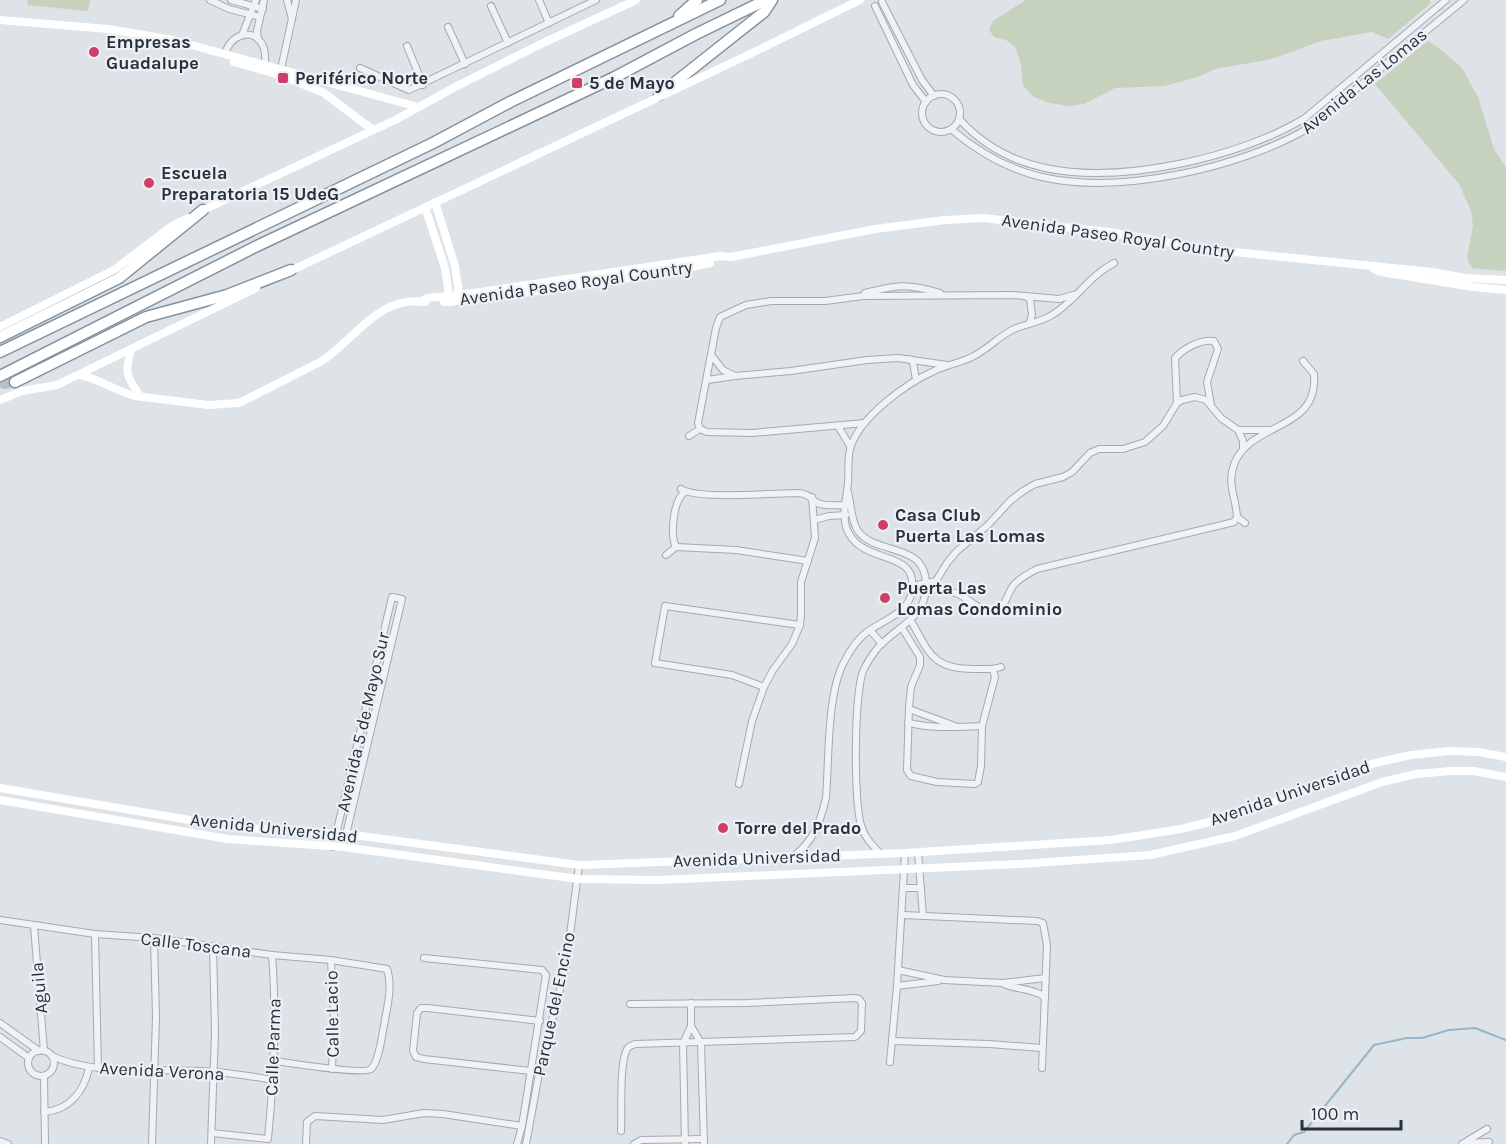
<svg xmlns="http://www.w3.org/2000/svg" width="1506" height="1144" viewBox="0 0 1506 1144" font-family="Karla,sans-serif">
	<rect width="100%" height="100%" fill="#dde3e7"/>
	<g fill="#c6d1be">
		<path d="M28,0H90L88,11L27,5Z"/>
		<path d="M1026,0H1429L1431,3L1388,39L1372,32L1321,41L1272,59L1215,69L1198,77L1164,86L1115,88L1084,104L1069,106L1049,103L1034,97L1023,86L1021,64L1015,47L1006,40L994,37L989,30L993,21Z"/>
		<path d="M1428,41L1440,49L1462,68L1478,97L1494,149L1506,168V271L1472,268L1467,258L1473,226L1471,211L1459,184L1375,84Z"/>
	</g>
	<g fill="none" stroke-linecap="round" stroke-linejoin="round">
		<path stroke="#97b6c8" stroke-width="2" d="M1287,1144L1294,1135L1304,1132L1374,1045L1407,1038H1422L1449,1030L1475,1028L1506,1040"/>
		<path stroke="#b9c0c5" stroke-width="10" stroke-dasharray="10 5" stroke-linecap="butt" d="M0,382L5,384L15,382"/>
		<g stroke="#a3aab1" stroke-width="8">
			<g id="street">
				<path d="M210,0L229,9L260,17"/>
				<path d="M231,0L263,9"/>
				<path d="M287,0L292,19"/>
				<path d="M539,0L549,23"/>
				<path d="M882,2L922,80L934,96"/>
				<path d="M491,6L508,43"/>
				<path d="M875,6L913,85L926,102"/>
				<path d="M448,27L465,64"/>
				<path d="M242,35L256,0"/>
				<path d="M258,39L257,31L264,0"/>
				<path d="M407,46L423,85"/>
				<path d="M225,54C229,36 253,25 263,46C266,52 265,58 265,65"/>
				<path d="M360,68L409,90L596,0"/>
				<path d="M281,69L296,0"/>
				<circle cx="941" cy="113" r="19"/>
				<path d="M959,119C982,144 1012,161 1045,168C1121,184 1239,158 1305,118L1446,0"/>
				<path d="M951,129C978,152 1007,169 1042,177C1120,195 1239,168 1307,129L1464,0"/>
				<path d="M865,293C897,285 908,283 940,293"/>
				<path d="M1025,296L1030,299L1032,315L1030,322"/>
				<path d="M712,356L723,370L735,376"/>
				<path d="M909,359L913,362L916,380"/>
				<path d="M707,380L735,376L791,371L867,360L898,358L947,365"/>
				<path d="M1177,403L1175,358C1184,348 1201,339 1214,341L1218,349L1207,382L1211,405"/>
				<path d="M838,426L850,446"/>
				<path d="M700,429L698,423L716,328L720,317L746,305L771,301H825L863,296L1012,295L1059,299L1077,294"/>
				<path d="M700,429L707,432L752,433L865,423"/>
				<path d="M1238,430L1243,441V448"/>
				<path d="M689,436L700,429"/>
				<path d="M681,489C698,500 775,493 799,493C808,494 809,497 816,502C823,507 838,505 846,505"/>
				<path d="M848,492C851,504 851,521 858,531C877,557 928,540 926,588C925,620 893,628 876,650C872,655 867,663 864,669C854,689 853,806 862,828C865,838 873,846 880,853"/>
				<path d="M1237,517C1236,497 1226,483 1235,462C1253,421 1319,431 1314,374L1303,361"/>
				<path d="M1237,517L1245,523"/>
				<path d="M814,520L829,516L846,515"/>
				<path d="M676,547L736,550L808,561"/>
				<path d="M676,547C670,535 673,500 685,492"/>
				<path d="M666,555L676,547"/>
				<path d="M912,586L936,581L947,563L956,552L988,525L1010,501L1023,491L1035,484L1063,477L1072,472L1090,453L1099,449H1123L1145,442L1163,426L1177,403L1182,400L1195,397L1206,400L1221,418L1238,430H1271"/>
				<path d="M912,590C927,589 946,588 960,595C974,602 980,613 998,611C1006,604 1007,595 1013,586C1019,578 1028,574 1037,569L1226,524L1234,522L1237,517"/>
				<path d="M665,606L800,625"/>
				<path d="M911,621C929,652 932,669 973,669C983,669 992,670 1001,667"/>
				<path d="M902,628L920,657V665L911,687L909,707L907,770L911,776L937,782L975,784L978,782L981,766L982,726L995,677L993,670"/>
				<path d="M870,630L882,644"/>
				<path d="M655,663L732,675L764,687"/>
				<path d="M655,663L665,606"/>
				<path d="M909,709L955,726"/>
				<path d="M908,723C935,729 955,727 982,726"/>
				<path d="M739,784L752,721L764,687L773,670L792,644L800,625L801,615V582L815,538L812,497"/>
				<path d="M333,847L392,597L402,599L343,847"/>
				<path d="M918,852L923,916"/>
				<path d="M794,856C814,840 820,823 826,798C829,761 827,696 843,664C849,652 856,640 867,632C883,620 910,613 912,590C918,547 859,567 846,527C842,511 847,497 848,482C849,471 847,456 851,446C861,416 907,383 934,371C946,365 960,363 972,357C987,350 999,336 1014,329C1026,324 1041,322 1052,315C1077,300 1086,278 1114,263"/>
				<path d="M904,888H921"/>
				<path d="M903,915L1037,921L1043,923L1047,945L1042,1068"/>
				<path d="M0,920L95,934L154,938L272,955L331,960L387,969C393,986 387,1008 384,1025C382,1035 379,1062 371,1069C364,1075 289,1063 275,1061"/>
				<path d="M34,926L44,1051"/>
				<path d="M95,934L98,1068"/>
				<path d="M424,958L542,970L546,975L522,1126L517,1144"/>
				<path d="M331,960L334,1016L332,1069"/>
				<path d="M898,970L944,980L1003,983L1045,978"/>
				<path d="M1004,984C1017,990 1033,988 1045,997"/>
				<path d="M897,986L938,981"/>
				<path d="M0,1023L39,1051"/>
				<path d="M691,1026L701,1043L704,1144"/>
				<path d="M0,1037L29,1058"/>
				<path d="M893,1041L989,1044L1042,1048"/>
				<circle cx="41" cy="1063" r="13"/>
				<path d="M52,1056C96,1077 165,1067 214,1072C234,1073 254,1077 274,1080"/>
				<path d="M890,1062L897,986L905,853"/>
				<path d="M531,1071L424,1059L416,1057L413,1051L417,1013L421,1008H428L540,1021"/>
				<path d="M44,1076L45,1144"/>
				<path d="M44,1112C70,1110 84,1091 89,1068"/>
				<path d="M621,1131C622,1112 619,1065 627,1049C630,1045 631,1046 635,1044L855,1037L861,1031L862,1003L859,999L855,998L747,1003L630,1004"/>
				<path d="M212,1133L268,1139C274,1077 277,1017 272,955"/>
				<path d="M0,1141L8,1144"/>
				<path d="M1465,1143L1489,1142"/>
				<path d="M152,1144L156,1017L154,938"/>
				<path d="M211,1144L215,1033L213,947"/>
				<path d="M306,1144L307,1122L315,1116L383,1120L424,1113L443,1114L522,1126"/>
				<path d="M526,1144L541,1063L566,966L579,865"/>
				<path d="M634,1144L641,1140L704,1139"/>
				<path d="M685,1144L683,1044L691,1026V1003"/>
				<path d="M1462,1144L1487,1129"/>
			</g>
		</g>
		<g stroke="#85929e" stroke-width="13">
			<g id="highway">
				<path d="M679,16L697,0"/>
				<path d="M659,95L764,12L772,0"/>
				<path d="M0,337L119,278L203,210"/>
				<path d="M0,352L433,143L510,102L720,0"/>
				<path d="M0,376L257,246L615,77L696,34L766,0"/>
				<path d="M15,382L146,317L227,295L291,270"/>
			</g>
		</g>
		<use href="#street" stroke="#f0f3f6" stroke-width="6"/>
		<g stroke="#fff" stroke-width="8">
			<path d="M0,20L108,29L173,40L418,107"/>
			<path d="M234,62L283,76L324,93L373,130"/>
			<path d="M435,202L455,266L460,301"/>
			<path d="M425,207L445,268L450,302"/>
			<path d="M199,212L397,119L457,86L543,43L636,0"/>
			<path d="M1374,269L1381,272L1473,287L1506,290"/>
			<path d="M286,273L748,55L860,0"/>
			<path d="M420,302L427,298L460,295L720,256L731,257L875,229L945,220L983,218L1109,232L1204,249L1432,272L1466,278L1506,280"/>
			<path d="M444,302C483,300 521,293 559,288C610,281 661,274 710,263"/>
			<path d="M0,327L114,270L172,226L188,218"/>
			<path d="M131,349C124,375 127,376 140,396"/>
			<path d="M80,375C100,379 115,391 135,396L208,405L239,403L322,361C355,339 379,295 425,302"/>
			<path d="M0,400L22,391L57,385L256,288"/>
			<path d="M0,788L231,827L346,834L579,865L905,853L1111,840L1181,829L1230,817L1274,802L1375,763L1411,755L1449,751L1478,752L1506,757"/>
			<path d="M0,800L228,839L343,847L578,879L658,880L1020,864L1150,855L1235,836L1382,782L1416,774L1451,771H1474L1506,777"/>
		</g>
		<use href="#highway" stroke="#fff" stroke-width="10"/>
	</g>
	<g fill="#d03f68" stroke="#edf1f5" stroke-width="2">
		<circle cx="94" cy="52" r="6"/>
		<rect x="277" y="72" width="12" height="12" rx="3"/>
		<rect x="571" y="77" width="12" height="12" rx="3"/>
		<circle cx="149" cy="183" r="6"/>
		<circle cx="883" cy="525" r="6"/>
		<circle cx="885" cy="598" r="6"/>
		<circle cx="723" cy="828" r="6"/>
	</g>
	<g text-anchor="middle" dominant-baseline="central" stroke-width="4.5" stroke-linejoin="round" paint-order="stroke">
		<g font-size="18" font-weight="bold" fill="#27323e" stroke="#edf1f5" text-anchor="start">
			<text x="106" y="42">Empresas<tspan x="106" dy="21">Guadalupe</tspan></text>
			<text x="295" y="78">Periférico Norte</text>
			<text x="589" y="83">5 de Mayo</text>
			<text x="161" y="173">Escuela<tspan x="161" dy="21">Preparatoria 15 UdeG</tspan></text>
			<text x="895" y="515">Casa Club<tspan x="895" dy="21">Puerta Las Lomas</tspan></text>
			<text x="897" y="588">Puerta Las<tspan x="897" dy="21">Lomas Condominio</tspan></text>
			<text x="735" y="828">Torre del Prado</text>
		</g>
		<g font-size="18" fill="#27323e" stroke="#edf1f5">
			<text transform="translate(1364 81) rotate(-39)">Avenida Las Lomas</text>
			<text transform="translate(1118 236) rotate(8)">Avenida Paseo Royal Country</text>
			<text transform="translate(576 283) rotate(-8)">Avenida Paseo Royal Country</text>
			<text transform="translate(363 722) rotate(-77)">Avenida 5 de Mayo Sur</text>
			<text transform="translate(1290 793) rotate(-19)">Avenida Universidad</text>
			<text transform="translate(274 828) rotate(6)">Avenida Universidad</text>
			<text transform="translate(757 858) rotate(-2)">Avenida Universidad</text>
			<text transform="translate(196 945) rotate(7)">Calle Toscana</text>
			<text transform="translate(39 988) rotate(-95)">Aguila</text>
			<text transform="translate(554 1004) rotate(-78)">Parque del Encino</text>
			<text transform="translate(332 1014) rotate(-91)">Calle Lacio</text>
			<text transform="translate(273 1047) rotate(-88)">Calle Parma</text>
			<text transform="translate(162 1071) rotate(3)">Avenida Verona</text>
		</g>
	</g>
	<path d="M1302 1120v9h99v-9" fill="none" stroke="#27323e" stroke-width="3"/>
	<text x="1311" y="1120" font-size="18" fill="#27323e" stroke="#edf1f5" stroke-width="4.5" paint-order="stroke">100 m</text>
</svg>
